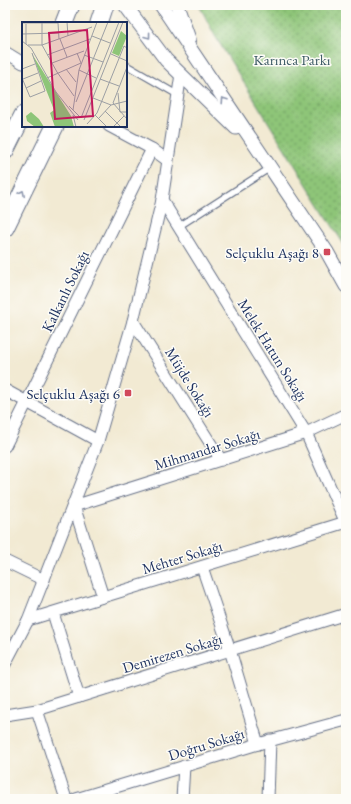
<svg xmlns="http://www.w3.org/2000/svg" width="351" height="804" viewBox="0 0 351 804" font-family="'EB Garamond',serif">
	<defs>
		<pattern id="green-dots" width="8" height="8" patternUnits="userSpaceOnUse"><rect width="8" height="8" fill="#8ec578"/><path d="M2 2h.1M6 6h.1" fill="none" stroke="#73a066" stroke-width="1.8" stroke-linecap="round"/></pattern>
	</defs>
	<rect width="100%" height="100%" fill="#fdfcf7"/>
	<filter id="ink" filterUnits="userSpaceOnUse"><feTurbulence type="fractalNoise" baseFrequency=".025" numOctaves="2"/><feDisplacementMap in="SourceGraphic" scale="8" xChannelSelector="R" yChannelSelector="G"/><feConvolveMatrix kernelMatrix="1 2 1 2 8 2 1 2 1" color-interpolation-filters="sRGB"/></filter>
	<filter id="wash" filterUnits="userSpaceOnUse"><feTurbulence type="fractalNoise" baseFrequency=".012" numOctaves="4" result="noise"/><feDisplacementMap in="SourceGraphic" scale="16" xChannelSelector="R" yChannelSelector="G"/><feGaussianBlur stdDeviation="0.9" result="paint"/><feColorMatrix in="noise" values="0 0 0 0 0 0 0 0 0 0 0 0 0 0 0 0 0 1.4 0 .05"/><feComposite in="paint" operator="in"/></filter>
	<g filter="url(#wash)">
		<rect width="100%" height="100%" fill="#f2ead3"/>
		<path fill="url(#green-dots)" stroke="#547a6b" d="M199,5H346V248L215,36Z"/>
	</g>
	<g filter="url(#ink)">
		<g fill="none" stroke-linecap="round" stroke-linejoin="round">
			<g stroke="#667087" stroke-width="8">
				<g id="service">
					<path d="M126,65L178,95"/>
					<path d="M178,227L270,168"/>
				</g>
			</g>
			<g stroke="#667087" stroke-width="13">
				<g id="minor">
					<path d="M5,52L23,63"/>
					<path d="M109,126L152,149L167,160"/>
					<path d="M162,200L306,433L346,523"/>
					<path d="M133,321L221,460"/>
					<path d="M5,390L98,441"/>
					<path d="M5,446L152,149"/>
					<path d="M5,561L44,580"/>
					<path d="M202,567L230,650L258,744"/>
					<path d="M103,597L74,506L306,433L346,414"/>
					<path d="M53,613L79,697"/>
					<path d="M28,620L346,522"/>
					<path d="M5,664L28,620L98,441L133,321L162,200L181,74"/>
					<path d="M37,710L66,799"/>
					<path d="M5,715L37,710L346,614"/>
					<path d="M76,799L258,744L346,720"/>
					<path d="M182,799L184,766"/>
					<path d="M268,799L270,740"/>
				</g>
			</g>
			<g stroke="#667087" stroke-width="15">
				<g id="tertiary">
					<path d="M125,5L166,60L236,128"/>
					<path d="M161,5L327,252L346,286"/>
					<path d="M177,5L189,39"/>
				</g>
			</g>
			<g stroke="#667087" stroke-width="19">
				<g id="primary">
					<path d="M64,23L71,5"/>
					<path d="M99,23L105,5"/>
					<path d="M5,151L23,115"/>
					<path d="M5,228L55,126"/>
				</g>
			</g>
			<use href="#service" stroke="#fff" stroke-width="5.5"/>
			<use href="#minor" stroke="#fff" stroke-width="11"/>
			<use href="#tertiary" stroke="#fff" stroke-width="13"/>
			<use href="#primary" stroke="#fff" stroke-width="17"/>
		</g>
		<defs><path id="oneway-chevron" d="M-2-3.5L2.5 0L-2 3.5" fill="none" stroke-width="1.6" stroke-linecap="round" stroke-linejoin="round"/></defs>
		<g stroke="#8d97ae">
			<use href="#oneway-chevron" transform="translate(148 36) rotate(53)"/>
			<use href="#oneway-chevron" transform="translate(224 100) rotate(-123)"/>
			<use href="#oneway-chevron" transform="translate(22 193) rotate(-64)"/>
		</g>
	</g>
	<g fill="#d1495b" stroke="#fdfcf7" stroke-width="1.5">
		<rect x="323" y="248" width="8" height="8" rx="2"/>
		<rect x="124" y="389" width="8" height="8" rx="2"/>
	</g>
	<g text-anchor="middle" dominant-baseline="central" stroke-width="3" stroke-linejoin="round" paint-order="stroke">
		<g font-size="15" fill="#3e5c66" stroke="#fdfcf7">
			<text x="292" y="59">Karınca Parkı</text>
		</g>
		<g font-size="15" fill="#1b2f5e" stroke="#fdfcf7" text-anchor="end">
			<text x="319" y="252">Selçuklu Aşağı 8</text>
			<text x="120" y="393">Selçuklu Aşağı 6</text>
		</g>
		<g font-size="15" fill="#1b2f5e" stroke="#fdfcf7">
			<text transform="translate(65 291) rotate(-64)">Kalkanlı Sokağı</text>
			<text transform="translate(273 350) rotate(58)">Melek Hatun Sokağı</text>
			<text transform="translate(190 382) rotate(58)">Müjde Sokağı</text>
			<text transform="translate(207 449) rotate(-17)">Mihmandar Sokağı</text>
			<text transform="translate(182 557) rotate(-17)">Mehter Sokağı</text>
			<text transform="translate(172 653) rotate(-17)">Demirezen Sokağı</text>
			<text transform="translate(206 744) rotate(-17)">Doğru Sokağı</text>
		</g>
	</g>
	<g transform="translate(22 22)">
		<rect width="105" height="105" fill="#f2ead3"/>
		<path d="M99,9L105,14L97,34L90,31ZM10,32L49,94L52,105H33L28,91L32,88ZM9,90L17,97L22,105H13L5,99L4,94Z" fill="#8ec578"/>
		<path fill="none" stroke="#9c9fa4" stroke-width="1" d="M20,0V23L35,50L52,74M45,0L46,14M0,1H36M36,1L37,17M4,2V22M0,12L36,11M70,14L88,21M38,17L45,35M0,19L9,26L34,70L56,98M6,23H20L70,5M89,32L105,39M25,33L68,17M62,33L81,40M30,41L62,29M0,47L13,42M44,47L54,60M57,48L74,56M0,56L8,75L23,69L10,31M25,56L59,41L55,31M1,57L16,51M78,57L97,64M4,66L19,59M96,71L98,90H105M71,76L89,83L105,79M54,80L86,0M91,81L105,45M91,81L105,97M47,84L59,96M51,88L57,48L75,0M83,89L99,105M51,93L54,105M73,93L85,105M59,96L97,0M77,96L89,83M62,98L101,0M65,102L75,91L102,24L105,26M91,105L102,94"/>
		<path fill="#c2185b" fill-opacity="0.15" stroke="#c2185b" stroke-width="2" d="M65,8L71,94L33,97L27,11Z"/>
		<rect width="105" height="105" fill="none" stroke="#1b2f5e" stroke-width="2"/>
	</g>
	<rect width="351" height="804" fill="none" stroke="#fdfcf7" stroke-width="20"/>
</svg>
